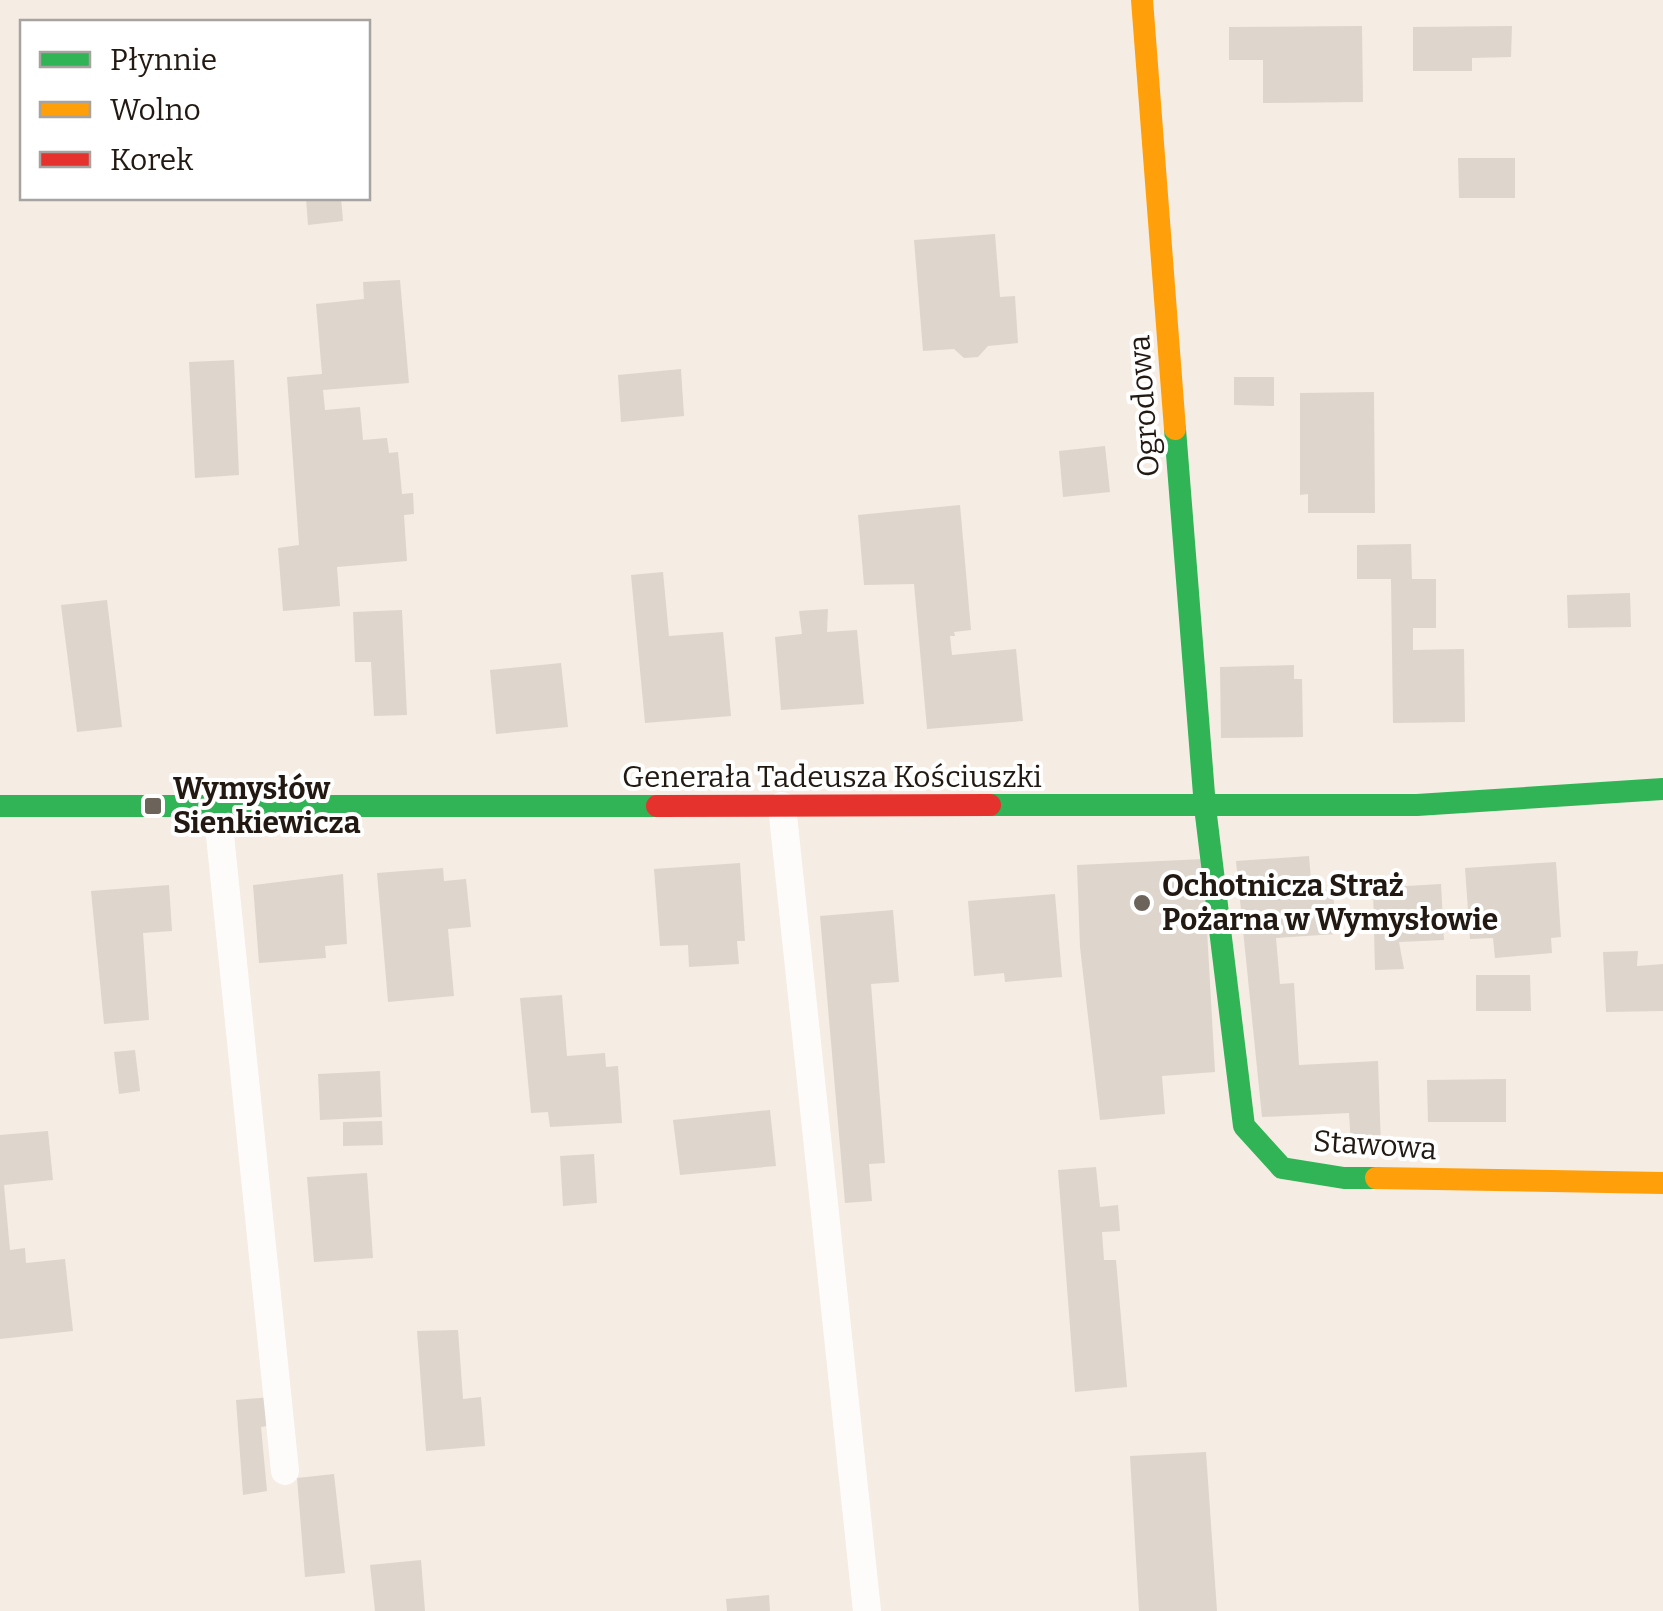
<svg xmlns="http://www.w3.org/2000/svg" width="1663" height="1611" viewBox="0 0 1663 1611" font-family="Bitter,serif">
	<rect width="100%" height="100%" fill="#f5ece3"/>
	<g fill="#ded5cd">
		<path d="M1362,26L1363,102L1263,103V60H1229V27Z"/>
		<path d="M1512,26L1511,57L1472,58V71H1413V27Z"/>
		<path d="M1458,158H1515V198H1459Z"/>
		<path d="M306,198H341L343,221L308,225Z"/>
		<path d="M995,234L1000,297L1015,296L1018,343L988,346L978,357L964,358L954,349L923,351L914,240Z"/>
		<path d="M400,280L409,383L323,390L325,410L360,407L363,440L387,438L389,453L398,452L402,494L413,493L414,514L404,515L407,561L337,567L340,606L283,611L278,548L299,545L287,377L322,374L316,304L364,299L363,282Z"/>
		<path d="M234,360L239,475L195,478L189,362Z"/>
		<path d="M681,369L684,416L621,422L618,375Z"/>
		<path d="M1234,377H1274V406L1234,405Z"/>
		<path d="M1374,392L1375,513H1308V494L1300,495V393Z"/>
		<path d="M1105,446L1110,492L1063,497L1059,451Z"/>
		<path d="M960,505L971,630L954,632L955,636H950L952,655L1016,649L1023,721L927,729L914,584L864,585L858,515Z"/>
		<path d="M1411,544L1412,579H1436V628H1413V650L1464,649L1465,722L1393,723L1391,579H1357V545Z"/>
		<path d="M663,572L669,636L723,632L731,716L645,723L631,575Z"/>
		<path d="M1630,593L1631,627L1568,628L1567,595Z"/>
		<path d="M107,600L122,727L77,732L61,605Z"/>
		<path d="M828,609L827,632L857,630L864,704L781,710L775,637L802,634L799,611Z"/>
		<path d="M402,610L407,715L374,716L371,662H355L353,612Z"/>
		<path d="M561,663L568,727L496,734L490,670Z"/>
		<path d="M1294,665V679H1302L1303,737L1221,738L1220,667Z"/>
		<path d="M1309,856L1312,891L1333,889L1336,934L1276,938L1280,984L1294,983L1299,1065L1378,1061L1381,1147L1351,1146L1349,1113L1262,1117L1236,861Z"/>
		<path d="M1203,859L1215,1072L1162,1076L1165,1114L1100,1120L1080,947L1077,865Z"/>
		<path d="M1556,862L1561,937L1551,938L1552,953L1495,958L1493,938L1470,939L1465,868Z"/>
		<path d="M740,863L745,941H737L739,964L689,967L688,945L660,946L654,869Z"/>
		<path d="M443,868L444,881L466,879L471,927L448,929L454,996L388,1002L377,873Z"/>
		<path d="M343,874L347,944L325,946L326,958L259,963L253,885Z"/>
		<path d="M1441,884L1444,940L1399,942L1404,969L1375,970L1373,888Z"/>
		<path d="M169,885L172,931L143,933L149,1020L104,1024L91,891Z"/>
		<path d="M1055,894L1062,977L1005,982L1004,973L974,976L968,901Z"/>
		<path d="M893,910L899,982L871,984L885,1163L869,1164L872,1201L845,1203L820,916Z"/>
		<path d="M1638,951L1637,966L1663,964V1011L1606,1012L1603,952Z"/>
		<path d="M1476,975H1530L1531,1011H1476Z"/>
		<path d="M562,995L567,1056L605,1053L606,1067L618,1066L622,1123L550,1127L548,1112L531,1113L520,998Z"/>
		<path d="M135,1050L140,1091L119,1094L114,1052Z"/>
		<path d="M380,1071L382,1117L320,1120L318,1074Z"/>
		<path d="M1506,1079V1122H1428L1427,1080Z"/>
		<path d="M770,1110L776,1166L680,1175L673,1120Z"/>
		<path d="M382,1121L383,1145L343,1146V1122Z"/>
		<path d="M48,1131L53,1180L4,1185L10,1250L25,1248L26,1263L65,1259L73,1331L0,1339V1135Z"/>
		<path d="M594,1154L597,1203L563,1206L560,1156Z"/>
		<path d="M1096,1167L1100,1207L1118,1205L1120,1231L1102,1232L1104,1260H1116L1127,1387L1075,1392L1058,1170Z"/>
		<path d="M367,1173L373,1258L314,1262L307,1177Z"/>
		<path d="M458,1330L463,1399L481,1397L485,1446L426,1451L417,1331Z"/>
		<path d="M270,1397L272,1425L261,1427L267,1491L243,1495L236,1400Z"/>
		<path d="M1206,1452L1217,1611H1139L1130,1456Z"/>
		<path d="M334,1474L345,1573L305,1577L297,1478Z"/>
		<path d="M421,1560L425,1611H375L370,1565Z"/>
		<path d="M769,1595L770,1611H727L726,1599Z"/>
	</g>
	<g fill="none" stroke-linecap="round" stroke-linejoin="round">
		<g stroke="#fefcfb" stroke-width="28">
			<path d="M217,806L285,1471"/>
			<path d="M782,806L867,1611"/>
		</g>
		<g stroke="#30b455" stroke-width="22">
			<path d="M1175,429L1205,807L1244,1126L1282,1168L1344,1178H1376"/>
			<path d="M990,805H1417L1663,789"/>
			<path d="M0,806H657"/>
		</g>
		<g stroke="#ff9f0a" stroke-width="22">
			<path d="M1142,0L1175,429"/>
			<path d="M1376,1178L1663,1183"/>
		</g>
		<path stroke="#e5322d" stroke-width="22" d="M657,806L990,805"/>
	</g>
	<g fill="#6c645b" stroke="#fff" stroke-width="4">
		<rect x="143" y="796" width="20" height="20" rx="5"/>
		<circle cx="1142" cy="903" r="10"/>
	</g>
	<g text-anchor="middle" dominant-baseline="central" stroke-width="8" stroke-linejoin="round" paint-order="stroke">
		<g font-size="30" fill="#221a12" stroke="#fff">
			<text transform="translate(1144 406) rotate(-94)">Ogrodowa</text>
			<text x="832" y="777">Generała Tadeusza Kościuszki</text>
			<text transform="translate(1375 1145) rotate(4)">Stawowa</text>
		</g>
		<g font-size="30" font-weight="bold" fill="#221a12" stroke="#fff" text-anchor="start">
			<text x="173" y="789">Wymysłów<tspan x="173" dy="34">Sienkiewicza</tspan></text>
			<text x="1162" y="886">Ochotnicza Straż<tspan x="1162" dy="34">Pożarna w Wymysłowie</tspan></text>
		</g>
	</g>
	<rect x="20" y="20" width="350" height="180" fill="#ffffff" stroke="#a7a3a0" stroke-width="2.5"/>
	<rect x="40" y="52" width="50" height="15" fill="#30b455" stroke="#a7a3a0" stroke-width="2.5"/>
	<text x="110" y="70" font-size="30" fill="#221a12">Płynnie</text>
	<rect x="40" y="102" width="50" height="15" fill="#ff9f0a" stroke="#a7a3a0" stroke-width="2.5"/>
	<text x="110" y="120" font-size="30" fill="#221a12">Wolno</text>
	<rect x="40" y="152" width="50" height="15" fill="#e5322d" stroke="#a7a3a0" stroke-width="2.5"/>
	<text x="110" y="170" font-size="30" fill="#221a12">Korek</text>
</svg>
